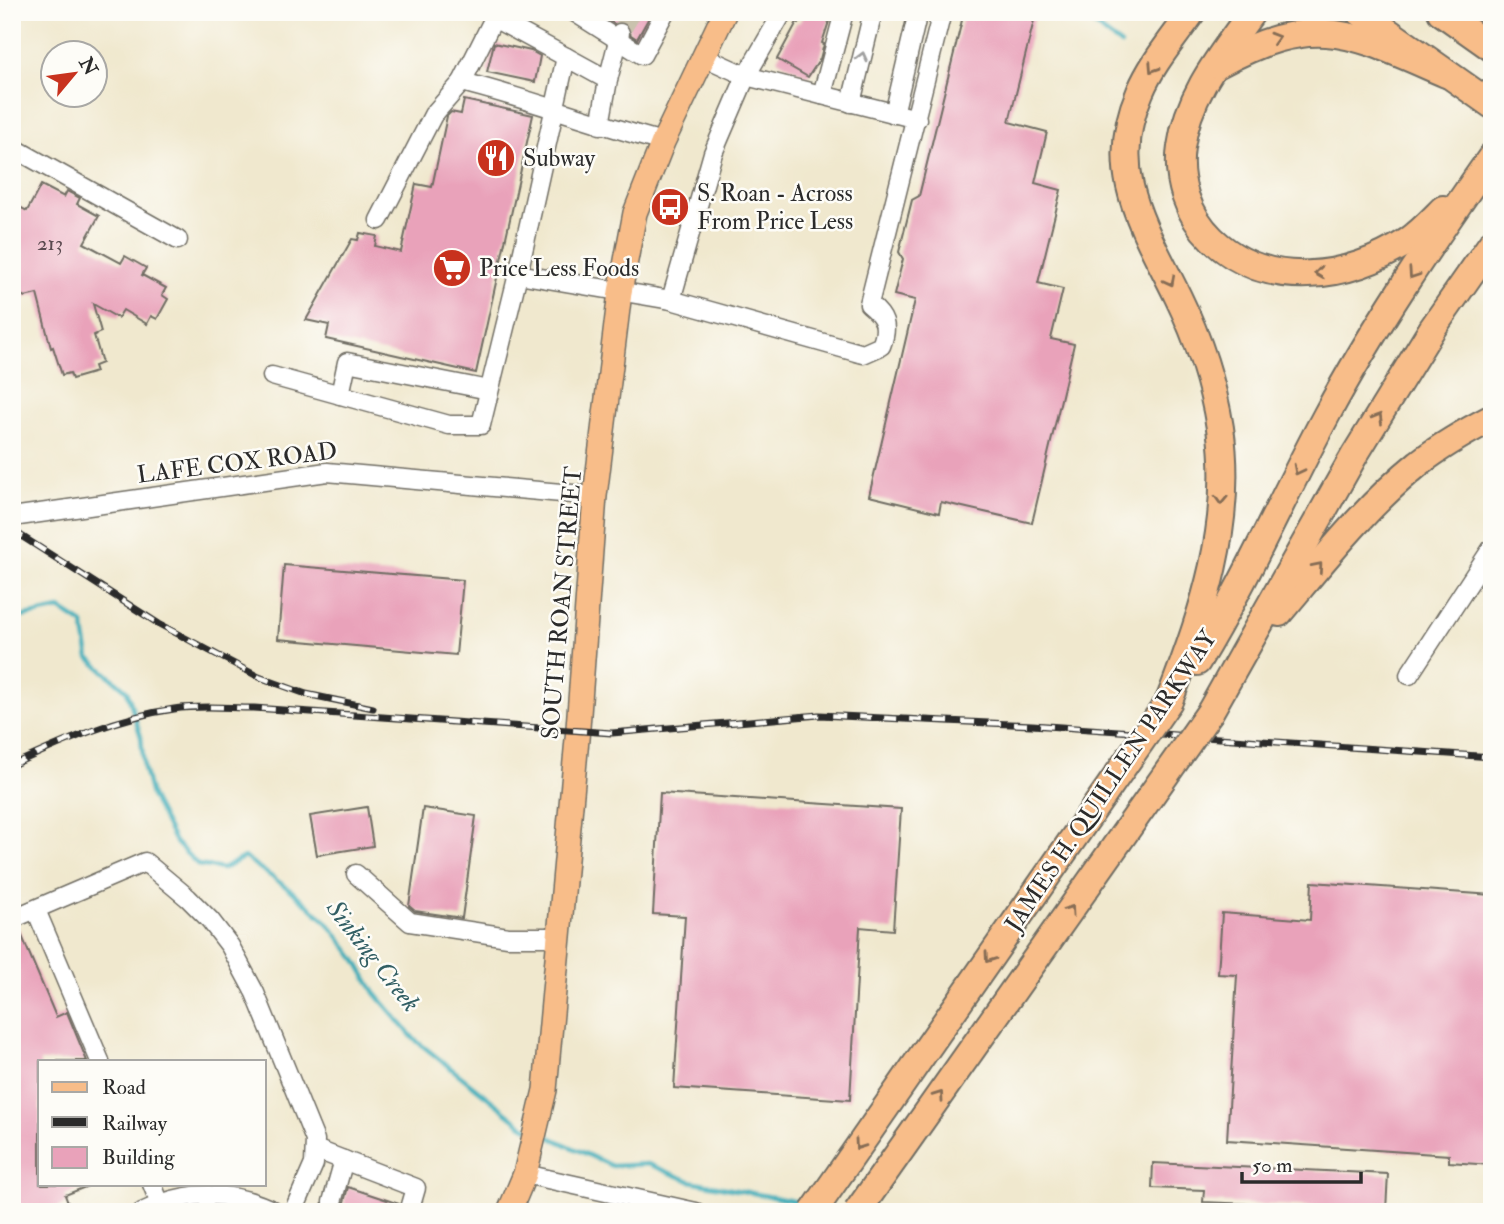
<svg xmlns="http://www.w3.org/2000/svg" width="1504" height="1224" viewBox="0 0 1504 1224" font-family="'IM FELL Double Pica',serif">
	<rect width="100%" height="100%" fill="#fdfcf7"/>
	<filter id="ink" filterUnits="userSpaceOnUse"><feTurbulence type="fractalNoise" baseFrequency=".0143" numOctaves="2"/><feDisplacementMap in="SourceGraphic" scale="14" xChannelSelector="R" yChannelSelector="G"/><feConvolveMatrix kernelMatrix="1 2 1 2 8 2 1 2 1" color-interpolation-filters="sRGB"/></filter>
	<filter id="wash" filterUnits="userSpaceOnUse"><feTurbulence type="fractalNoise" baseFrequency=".00686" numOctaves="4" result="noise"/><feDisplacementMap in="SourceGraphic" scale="28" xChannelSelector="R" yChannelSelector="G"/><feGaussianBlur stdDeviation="1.57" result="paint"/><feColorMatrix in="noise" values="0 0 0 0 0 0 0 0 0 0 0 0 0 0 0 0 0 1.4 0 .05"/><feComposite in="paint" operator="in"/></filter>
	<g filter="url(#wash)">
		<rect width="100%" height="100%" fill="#f0e8ce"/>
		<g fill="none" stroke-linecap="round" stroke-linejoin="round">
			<g stroke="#3dadb9" stroke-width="4.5">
				<path d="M1080,14L1121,45"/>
				<path d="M12,614L21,617L60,609L83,624L89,658L127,691L141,737L144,768L151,796L175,842L198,865L223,869L244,857L293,892L328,923L356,960L375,993L414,1039L521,1124L528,1128"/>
				<path d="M543,1134L612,1166L648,1164L690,1181L809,1204"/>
				<path d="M828,1208L843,1212"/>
			</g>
		</g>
		<g id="blocks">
			<g fill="#e9a2ba">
				<path d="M596,12H652L637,39L631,35L627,24L622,22L614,24Z"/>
				<path d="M805,12H832L822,43L824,44L820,59L808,77L777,59L797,22L799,23Z"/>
				<path d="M964,12H1036L1009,122L1047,132L1035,183L1061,190L1038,283L1063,289L1051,339L1074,344L1032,523L941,502L939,513L869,496L915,300L894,295L903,259L899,252L912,200L919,196Z"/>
				<path d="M494,43L531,51L540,56L535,82L487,72Z"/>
				<path d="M464,100L533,115L476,373L326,339L329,325L306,320L352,239L358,240L360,233L377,236L375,246L401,252L416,184L432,187L447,116L451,112L461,114Z"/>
				<path d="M41,185L64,197L67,191L80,198L77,204L99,216L84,243L121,263L125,256L146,268L142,275L166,288L162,295L168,299L157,319L151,316L147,324L123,310L118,318L93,304L101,332L94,335L102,363L94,366L96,372L72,379L70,373L62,375L53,347L51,348L37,294L25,297L15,292L12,283V203L27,211Z"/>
				<path d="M284,565L463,580L456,655L278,639Z"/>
				<path d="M660,793L901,809L893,930L860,927L850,1100L674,1088L685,916L653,914Z"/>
				<path d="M367,807L373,846L317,855L310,816Z"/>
				<path d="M423,808L476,816L462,918L415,911L409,906Z"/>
				<path d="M1312,882L1492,895V1165L1449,1162V1155L1227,1140L1237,975L1218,974L1222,913L1310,920Z"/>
				<path d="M19,929L56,1017L67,1012L87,1061H40V1184H93L65,1195L68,1203L47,1212H12V930Z"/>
				<path d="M1153,1163L1388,1174L1386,1210L1203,1202L1204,1190L1152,1188Z"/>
				<path d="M348,1187L399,1204L398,1212H355L345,1208L344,1202Z"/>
			</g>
		</g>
	</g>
	<g filter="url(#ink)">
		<use href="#blocks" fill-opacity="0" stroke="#706d64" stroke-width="2"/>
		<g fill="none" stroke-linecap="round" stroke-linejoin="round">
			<path stroke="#c9c2ad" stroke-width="18" stroke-dasharray="18 9" stroke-linecap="butt" d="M621,31L633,12"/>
			<g stroke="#706d64" stroke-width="21">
				<g id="minor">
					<path d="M574,12L642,55L665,12"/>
					<path d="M702,56L746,76L917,119"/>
					<path d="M462,82C530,99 595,124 663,142"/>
					<path d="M822,95L844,12"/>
					<path d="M851,103L873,12"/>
					<path d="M894,114L918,12"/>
					<path d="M600,125L608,80L620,33"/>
					<path d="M12,147L178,240"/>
					<path d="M379,220L433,115L462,82L494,18L566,57"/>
					<path d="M518,274L671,300L863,354L881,346C889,326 885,317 869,304L942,12"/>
					<path d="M671,300L713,153L746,76L783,12"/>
					<path d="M272,376L449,425H481L518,274L566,57L608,80"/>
					<path d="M340,395L347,362L489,390"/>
					<path d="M12,517L327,472L595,496"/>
					<path d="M1409,675L1492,548"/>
					<path d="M356,874L410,922L508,937H559"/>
					<path d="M36,910L100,1061"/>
					<path d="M12,919L145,862L188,898L210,920L230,946L255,993L315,1140L314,1164L293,1212"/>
					<path d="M315,1149L416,1188L409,1212"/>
					<path d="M525,1174L696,1212"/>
					<path d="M152,1184L160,1204C200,1189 238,1193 276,1212"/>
					<path d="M142,1212L160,1204L164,1212"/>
					<path d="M334,1212L332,1202L344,1160"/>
				</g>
			</g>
			<g stroke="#706d64" stroke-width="26">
				<path id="major" d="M509,1212L525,1174L545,1090L578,728L595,496L620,292L635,213L663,142L725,12"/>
			</g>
			<g stroke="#706d64" stroke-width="30">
				<g id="highway">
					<path d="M1252,12C1222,54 1188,94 1181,147C1176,180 1188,216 1212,239C1266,291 1349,280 1408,241C1421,232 1432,220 1443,209"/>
					<path d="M1360,12L1492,105"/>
					<path d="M1441,12L1492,48"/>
					<path d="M1217,65C1317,11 1349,32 1446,74"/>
					<path d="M1279,613C1323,561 1366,506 1419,463C1441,446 1467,431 1492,418"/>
					<path d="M1197,662C1245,583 1282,498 1326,416C1374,326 1433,240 1492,156"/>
					<path d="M1169,701C1203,615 1234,522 1220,428C1213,383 1198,338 1178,297C1144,227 1105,172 1140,92C1152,63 1174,38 1192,12"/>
					<path d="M1210,712L1354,456L1432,329L1492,243"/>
				</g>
			</g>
			<use href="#minor" stroke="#fff" stroke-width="18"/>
			<use href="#major" stroke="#f8bd89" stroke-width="23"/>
			<use href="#highway" stroke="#f8bd89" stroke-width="26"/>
			<g stroke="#2b2b2b" stroke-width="7">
				<g id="rail">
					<path d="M12,530L159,624L259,677L306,694L373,708"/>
					<path d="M12,765C65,741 117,717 174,709C200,705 228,708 254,708L612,733L819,715L1032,725L1492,757"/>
				</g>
			</g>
			<use href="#rail" stroke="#fdfcf7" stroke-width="4.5" stroke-dasharray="13" stroke-linecap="butt"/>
			<g stroke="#706d64" stroke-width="30" stroke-linecap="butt">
				<g id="highway-bridge">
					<path d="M813,1212L1169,701"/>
					<path d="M857,1212L1210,712"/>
				</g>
			</g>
			<use href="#highway-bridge" stroke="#f8bd89" stroke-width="26"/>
		</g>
		<defs><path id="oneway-chevron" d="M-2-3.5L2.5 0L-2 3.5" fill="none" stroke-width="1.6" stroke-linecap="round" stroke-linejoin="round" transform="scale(1.75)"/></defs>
		<g stroke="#876d55">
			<use href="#oneway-chevron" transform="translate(1275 38) rotate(-17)"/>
			<use href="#oneway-chevron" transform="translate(1153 68) rotate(123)"/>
			<use href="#oneway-chevron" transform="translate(1319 273) rotate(173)"/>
			<use href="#oneway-chevron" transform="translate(1413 274) rotate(124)"/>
			<use href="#oneway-chevron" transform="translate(1170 281) rotate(62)"/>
			<use href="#oneway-chevron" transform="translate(1378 418) rotate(-59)"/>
			<use href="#oneway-chevron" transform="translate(1298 470) rotate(117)"/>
			<use href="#oneway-chevron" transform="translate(1221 500) rotate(92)"/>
			<use href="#oneway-chevron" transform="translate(1318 567) rotate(-49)"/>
			<use href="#oneway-chevron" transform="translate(1070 910) rotate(-55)"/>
			<use href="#oneway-chevron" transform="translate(989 958) rotate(125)"/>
			<use href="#oneway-chevron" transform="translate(939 1096) rotate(-55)"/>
			<use href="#oneway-chevron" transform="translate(859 1145) rotate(125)"/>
		</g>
		<use stroke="#a0a0a0" href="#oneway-chevron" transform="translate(862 57) rotate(-76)"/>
	</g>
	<defs>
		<g id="restaurant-disc" transform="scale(2.0125)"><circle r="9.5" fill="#c8321e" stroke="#fdfcf7"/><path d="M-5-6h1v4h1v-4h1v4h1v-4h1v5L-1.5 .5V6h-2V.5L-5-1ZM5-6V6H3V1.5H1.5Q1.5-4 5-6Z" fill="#fff"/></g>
		<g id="bus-disc" transform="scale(2.0125)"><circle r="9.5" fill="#c8321e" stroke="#fdfcf7"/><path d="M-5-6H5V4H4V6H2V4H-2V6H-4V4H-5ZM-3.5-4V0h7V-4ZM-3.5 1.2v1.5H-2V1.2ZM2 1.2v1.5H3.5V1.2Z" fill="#fff"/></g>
		<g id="supermarket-disc" transform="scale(2.0125)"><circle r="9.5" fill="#c8321e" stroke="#fdfcf7"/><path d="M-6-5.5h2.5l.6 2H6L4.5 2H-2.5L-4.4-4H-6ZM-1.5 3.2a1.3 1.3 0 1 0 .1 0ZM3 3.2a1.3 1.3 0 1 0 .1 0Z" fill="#fff"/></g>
	</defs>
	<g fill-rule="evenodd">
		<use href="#restaurant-disc" x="496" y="158"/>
		<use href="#bus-disc" x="670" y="207"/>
		<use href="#supermarket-disc" x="452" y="268"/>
	</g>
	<g text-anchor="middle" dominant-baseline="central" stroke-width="5" stroke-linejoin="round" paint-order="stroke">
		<g font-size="21" fill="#5a494f">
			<text x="50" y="243">213</text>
		</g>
		<g font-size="24" fill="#2b2b2b" stroke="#fdfcf7" text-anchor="start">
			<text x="523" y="158">Subway</text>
			<text x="697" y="193">S. Roan - Across<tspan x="697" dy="28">From Price Less</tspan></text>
			<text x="479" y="268">Price Less Foods</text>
		</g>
		<g font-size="24" fill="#2b2b2b" stroke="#fdfcf7">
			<text transform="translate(237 463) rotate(-7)">LAFE COX ROAD</text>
			<text transform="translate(562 603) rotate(-85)">SOUTH ROAN STREET</text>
			<text transform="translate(1111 781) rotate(-56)">JAMES H. QUILLEN PARKWAY</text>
		</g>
		<g font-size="26" font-style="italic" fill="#325f64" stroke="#fdfcf7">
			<text transform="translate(373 956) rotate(52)">Sinking Creek</text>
		</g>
	</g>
	<rect width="1504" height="1224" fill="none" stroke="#fdfcf7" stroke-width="42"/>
	<rect x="38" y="1060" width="228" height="126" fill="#fdfcf7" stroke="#a9a8a5" stroke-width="2"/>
	<rect x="52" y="1082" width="35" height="10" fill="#f8bd89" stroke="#a9a8a5" stroke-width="2"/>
	<text x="102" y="1094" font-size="21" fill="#2b2b2b">Road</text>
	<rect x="52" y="1117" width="35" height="10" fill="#2b2b2b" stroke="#a9a8a5" stroke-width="2"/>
	<text x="102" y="1130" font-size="21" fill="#2b2b2b">Railway</text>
	<rect x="52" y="1147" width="35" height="21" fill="#e9a2ba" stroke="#a9a8a5" stroke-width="2"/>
	<text x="102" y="1164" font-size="21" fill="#2b2b2b">Building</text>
	<g transform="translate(74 74) rotate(61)"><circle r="33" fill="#fdfcf7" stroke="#a9a8a5" stroke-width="2"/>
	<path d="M0-5L12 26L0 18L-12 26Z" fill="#c8321e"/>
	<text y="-10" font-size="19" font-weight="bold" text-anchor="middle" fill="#2b2b2b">N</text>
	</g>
	<path d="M1242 1172v10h119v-10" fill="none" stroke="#2b2b2b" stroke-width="3.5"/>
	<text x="1252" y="1172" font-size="21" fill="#2b2b2b" stroke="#fdfcf7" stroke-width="5" paint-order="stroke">50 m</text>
</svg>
